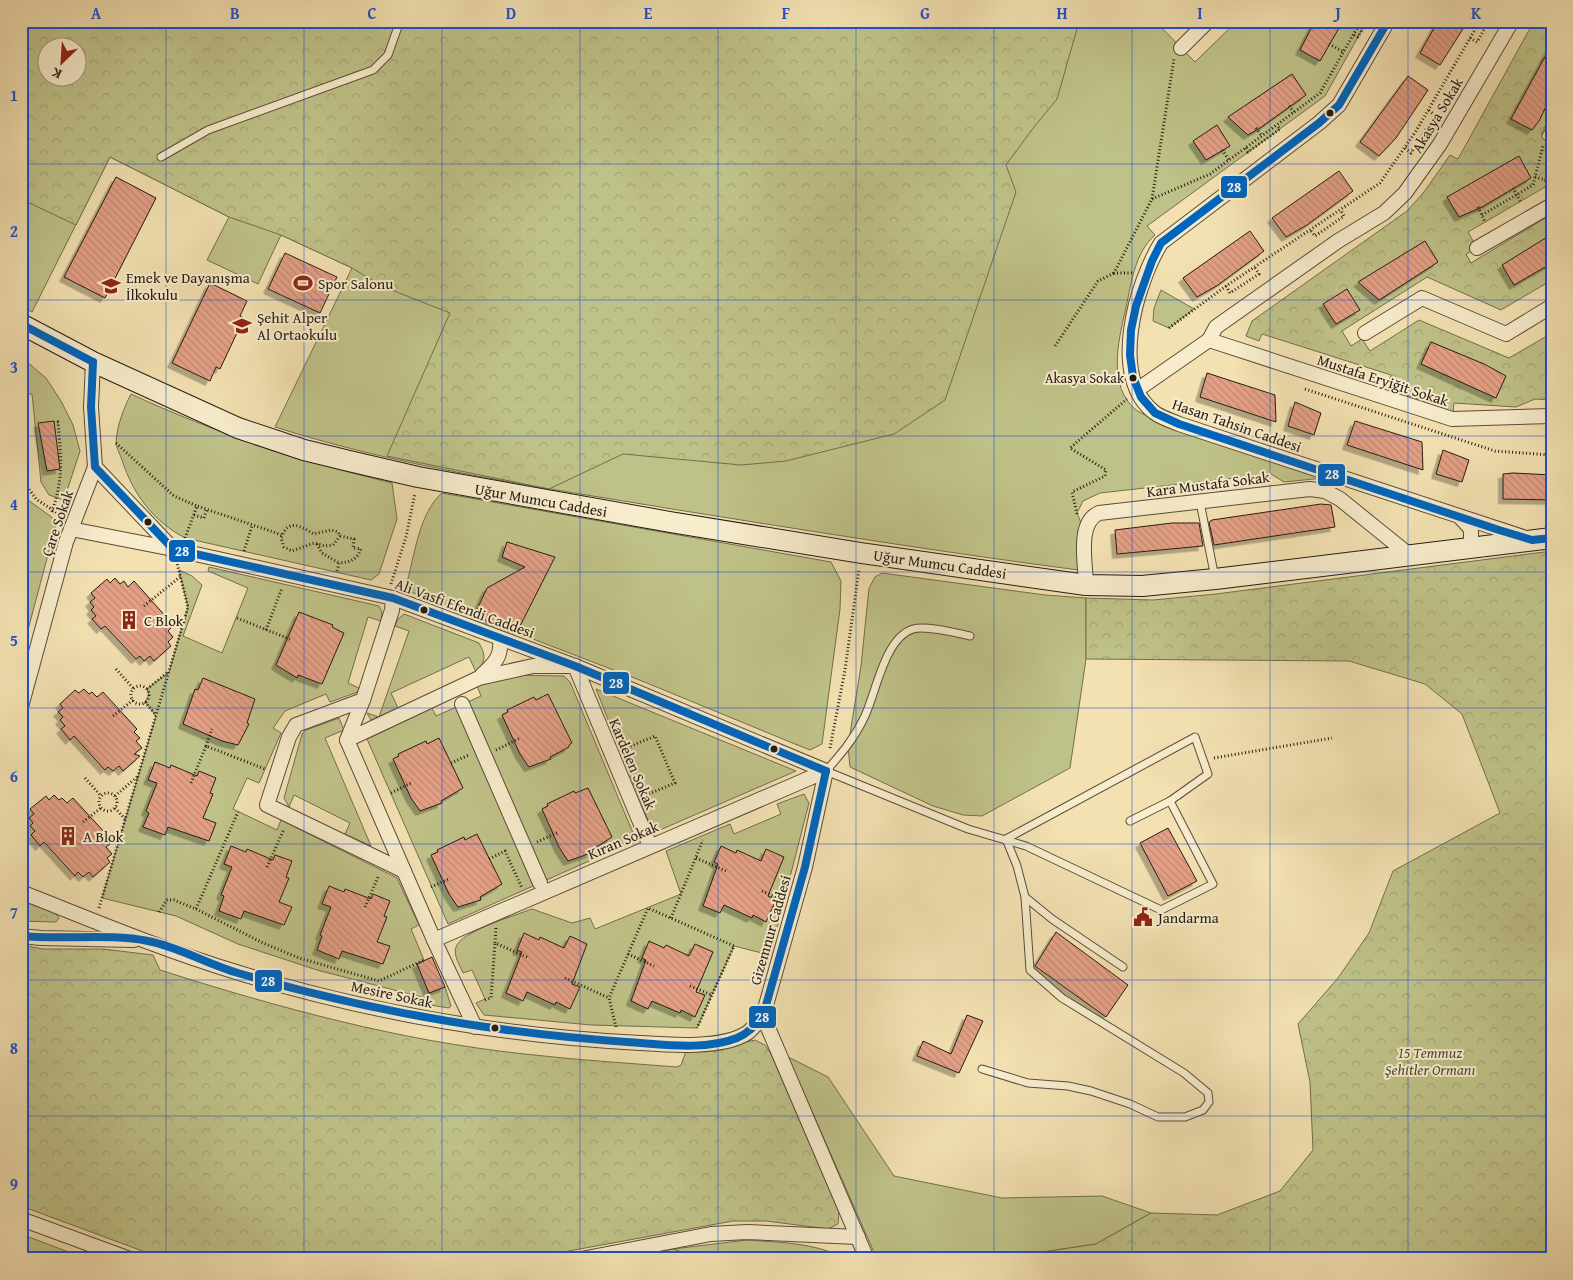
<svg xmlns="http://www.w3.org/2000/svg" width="1573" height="1280" viewBox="0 0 1573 1280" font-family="'Gentium Book Plus',serif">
	<defs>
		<pattern id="forest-crowns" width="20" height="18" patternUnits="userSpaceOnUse" patternTransform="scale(1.25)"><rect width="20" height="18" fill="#bfc288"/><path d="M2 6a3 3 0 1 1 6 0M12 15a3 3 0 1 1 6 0" fill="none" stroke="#a4a674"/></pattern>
		<pattern id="building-back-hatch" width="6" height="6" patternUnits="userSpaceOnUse" patternTransform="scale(1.25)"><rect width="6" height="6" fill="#e4a086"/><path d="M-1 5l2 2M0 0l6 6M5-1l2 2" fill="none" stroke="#c38973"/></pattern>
		<filter id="shadow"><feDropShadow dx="-4.5" dy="4.5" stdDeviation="0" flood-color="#0004"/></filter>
	</defs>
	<rect width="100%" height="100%" fill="#f3e1b1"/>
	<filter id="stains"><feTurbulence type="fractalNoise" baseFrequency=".004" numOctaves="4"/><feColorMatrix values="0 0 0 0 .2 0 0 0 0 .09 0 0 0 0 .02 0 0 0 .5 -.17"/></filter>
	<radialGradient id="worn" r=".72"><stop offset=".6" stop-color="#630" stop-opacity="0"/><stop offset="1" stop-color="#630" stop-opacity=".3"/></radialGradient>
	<g fill="#bfc288" stroke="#726e4e" fill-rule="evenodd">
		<path d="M21,21H1155L1195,62L1237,21H1367L1325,96L1147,226L1155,235C1134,253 1131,286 1125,312C1118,342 1108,386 1135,409C1142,415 1154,418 1162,422C1214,446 1271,460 1324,478L1284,482L1271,474L1100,493L1083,501L1077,513L1085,533L1086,571C947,553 810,531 672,509C540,487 404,468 275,427L352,268L281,235L258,284L207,260L229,217L110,157L32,312L21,306ZM48,48H78V78H48Z"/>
		<path d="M1161,290L1194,309L1169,328L1153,321L1154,308Z"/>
		<path d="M21,357L46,378L61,401L73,425L80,451L64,500L49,495L41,482L32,394H21Z"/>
		<path d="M131,394C215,433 301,461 392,483L397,519L379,574L371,580L185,538C153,521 133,494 122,460C120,454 116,447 116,442C117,425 124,408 131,394Z"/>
		<path d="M442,493L831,562L841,581L840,609L822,744L810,750L795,744L642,681L411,592L407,587V582C415,554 419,513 442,493Z"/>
		<path d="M21,495L57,521L21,656Z"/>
		<path d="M209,567L379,606L382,612L381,621L368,617L348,683L359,688L358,692L330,702L326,694L285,711L273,728L281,733L259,783L247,778L233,809L277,830L281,820L397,878L419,925L411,929L424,960L417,964L429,993L445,987L451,1006L449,1008L424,1004L425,998L317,970L238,944L176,916L102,898L156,716L145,702L149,695L147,689L169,672L188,607L179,570L192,576L202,585L183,636L222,653L248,588L208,571Z"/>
		<path d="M882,573L1045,595L1086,598V659L1070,768L982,816L963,815L933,806L850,767L848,746L861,666L869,588L875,577Z"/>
		<path d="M404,614L479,643C486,655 486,662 476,672L469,657L391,693L398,708L371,720L367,713L379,717L409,631L395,626L398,619Z"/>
		<path d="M510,675L564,676L570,682L636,840L448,924L367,739L432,708L436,716L481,696L477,686L495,677Z"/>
		<path d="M596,689L796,771L653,833Z"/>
		<path d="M339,718L344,730L325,738L371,846L345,834L350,823L294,795L289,807L284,798L302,734L306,730Z"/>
		<path d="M804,794L809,803L770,955L734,946L697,1028L591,1025L484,1015L476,1003L485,999L472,970L463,973C460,965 453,956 456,947C460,932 516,915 532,909L572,923L590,918L595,929L681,894L666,851L730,824L734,834L781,814L777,804Z"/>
		<path d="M788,1057L828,1077L894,1176L1002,1198L1102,1196L1151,1213L1096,1244L1029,1254L1023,1259H877Z"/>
		<path d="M21,1234L87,1259H21Z"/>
		<path d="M747,1240C784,1243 812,1242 847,1259H624L673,1249Z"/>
	</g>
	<g fill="url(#forest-crowns)" stroke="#726e4e" fill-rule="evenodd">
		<path d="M30,21H1073L1077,29L1057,99L1034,127L1006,165L1016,192L945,400L894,434L786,461L741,465L623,454L549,489L387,456L450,313L384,287L352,268L281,235L229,217L110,157L76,225L21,199V28ZM48,48H78V78H48Z"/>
		<path d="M1534,21H1552V115L1541,134L1550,139L1552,137V183L1468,232L1477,248L1466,254L1471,263L1552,214V280L1501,310L1427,277L1342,331L1351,346L1362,339L1370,351L1419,320L1509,358L1552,333V400L1535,399L1516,407L1454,403L1453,412L1387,388L1391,375L1262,334L1259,341L1246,336L1252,321L1407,211L1424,192L1450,155L1458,159Z"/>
		<path d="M1552,551V1259H1023L1029,1254L1096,1244L1151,1213L1217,1215L1280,1191L1313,1150L1310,1082L1298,1024L1338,978L1369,933L1393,871L1500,813L1462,714L1425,684L1349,661L1086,659V598L1153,600L1216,594Z"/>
		<path d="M21,899L54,911L59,918L56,922L21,921Z"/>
		<path d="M21,945L43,949H103L153,955L160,970C279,1008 401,1041 525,1054C576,1060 626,1063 677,1067L681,1065L686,1051H705L755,1040L765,1045L771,1054L839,1212L838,1224L828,1229L766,1221H733L525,1259H164L21,1206Z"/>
		<path d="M673,1249L702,1259H624Z"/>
	</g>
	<g fill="url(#building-back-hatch)" stroke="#261b13" filter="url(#shadow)">
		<path d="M1315,21H1331L1339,28L1320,61L1300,50Z"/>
		<path d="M1438,21H1468L1440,65L1420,53Z"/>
		<path d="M1552,44V94L1539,121L1532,130L1511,119Z"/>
		<path d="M1292,74L1306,95L1260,128L1248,135L1228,117Z"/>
		<path d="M1408,76L1428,90L1396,138L1379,156L1360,142Z"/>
		<path d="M1217,125L1230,146L1206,160L1193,141Z"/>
		<path d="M1519,156L1531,178L1482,207L1459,217L1447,197Z"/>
		<path d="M1339,171L1353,191L1307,225L1286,237L1272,218Z"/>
		<path d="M116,177L156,198L105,298L64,277Z"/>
		<path d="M1250,231L1264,251L1218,285L1197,297L1183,278Z"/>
		<path d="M1552,234V263L1514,285L1502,265Z"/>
		<path d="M1425,241L1438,262L1390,293L1379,300L1358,282Z"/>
		<path d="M285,253L337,277L320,313L268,289Z"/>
		<path d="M210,283L247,301L240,316L244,318L220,369L216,367L210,381L172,363Z"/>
		<path d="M1347,289L1360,310L1336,324L1323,304Z"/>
		<path d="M1431,342L1484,364L1506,376L1496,398L1421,364Z"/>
		<path d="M1207,373L1275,395L1276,422L1200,397Z"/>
		<path d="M1295,402L1321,413L1314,435L1288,426Z"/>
		<path d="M54,421L60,469L47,471L38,423Z"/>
		<path d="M1355,421L1422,442L1423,470L1347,445Z"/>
		<path d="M1443,450L1469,460L1462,482L1436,474Z"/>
		<path d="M1513,473L1552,475V500L1503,499V474Z"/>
		<path d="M1321,504L1331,505L1335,527L1214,545L1209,522L1212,520Z"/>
		<path d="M1172,523H1199L1203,546L1117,554L1115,530Z"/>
		<path d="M507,542L555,557L517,632L474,616L487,588L525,567L502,557Z"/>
		<path d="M115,578L120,584L124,581L128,587L134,581L168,619L165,621L171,628L168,631L173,637L168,642L171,646L154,661L150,656L144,661L140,656L136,659L105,626L101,629L92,619L96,616L91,610L94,607L90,602L95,598L91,593L107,579L110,583Z"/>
		<path d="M299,612L333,625L332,627L344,633L322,684L298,675L297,678L276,665Z"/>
		<path d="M203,678L255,699L247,723L249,724L238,745L222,741L183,724L195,689L198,690Z"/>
		<path d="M84,689L89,694L92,692L97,697L103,692L137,729L134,732L140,738L136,741L142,748L134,754L140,756L123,771L119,766L113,771L108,767L105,770L74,736L70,740L61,729L65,726L60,720L63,717L58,712L63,708L60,704L75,690L79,693Z"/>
		<path d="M548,694L572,743L569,745V747L550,757L551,759L529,767L520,754L502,715L508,712L507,710L534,697L536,700Z"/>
		<path d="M439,738L463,788L441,801L442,803L420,811L411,798L393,759L399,756L398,754L426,741L427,744Z"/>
		<path d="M155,762L170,768L171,765L197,776L199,771L216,778L210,793L213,794L203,818L216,823L209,841L168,827L165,835L143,827L149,813L146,811L157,783L148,780Z"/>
		<path d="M588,788L612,837L590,851L591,853L568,861L559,847L542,809L548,806L547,804L574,791L575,793Z"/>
		<path d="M54,795L59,800L62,798L67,803L73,798L107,835L104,838L110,844L106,847L112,854L107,858L110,862L93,877L89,872L83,877L78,872L75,876L44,842L40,846L31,835L35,831L30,826L33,823L29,818L34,814L30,809L46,796L49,800Z"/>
		<path d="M1168,828L1197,881L1168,896L1140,843Z"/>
		<path d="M477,834L502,884L480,897L481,900L458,907L449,894L431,855L438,852L437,850L464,837L465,840Z"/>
		<path d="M231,846L246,852L247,849L273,860L275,855L292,861L286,877L289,878L279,902L292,907L284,925L244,911L241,919L219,911L224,896L221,895L232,867L224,864Z"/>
		<path d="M721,846L736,853L737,850L761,861L766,849L784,857L768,896L776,900L766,922L753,915L752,918L724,905L720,913L703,906L718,864L714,862Z"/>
		<path d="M329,886L344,892L345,889L371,899L373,894L390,901L384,916L387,917L377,942L390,946L383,964L342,951L339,959L317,950L322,936L320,935L331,907L322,904Z"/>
		<path d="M1056,932L1128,985L1106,1017L1035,966Z"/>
		<path d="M524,933L539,940L540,937L564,948L570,936L587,944L572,984L580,987L570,1009L556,1002L555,1005L527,992L523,1001L506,993L522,952L517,950Z"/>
		<path d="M649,941L664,948L666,945L689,956L695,944L713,952L696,992L705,995L695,1017L681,1010L680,1013L652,1001L648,1009L631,1001L646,960L642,958Z"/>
		<path d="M432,957L445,987L429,993L417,964Z"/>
		<path d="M967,1015L983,1021L959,1073L917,1056L923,1041L951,1054Z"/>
	</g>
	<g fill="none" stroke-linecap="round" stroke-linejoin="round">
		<g stroke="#594c3a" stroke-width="9">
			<g id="lane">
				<path d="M1546,136L1552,126"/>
				<path d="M161,157L208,130L373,70L388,55L400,21"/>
				<path d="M1200,502L1215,578"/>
				<path d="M970,636C956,633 926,625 913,629C884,638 876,694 864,718C854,739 841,754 826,771L968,829L1026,846L1161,910L1213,884L1170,801L1130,821"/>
				<path d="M1006,839L1195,737L1208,774L1170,801"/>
				<path d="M1006,839L1017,866L1025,897L1052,919L1123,967"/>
				<path d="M982,1069L1028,1083L1068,1086L1091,1091L1130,1104L1158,1117H1185L1203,1110L1209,1102L1208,1093L1184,1073L1062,998L1030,970L1025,897"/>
			</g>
		</g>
		<g stroke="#594c3a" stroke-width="16">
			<g id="street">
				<path d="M1388,21L1339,105L1319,123L1161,243C1136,284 1108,378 1155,413C1162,418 1172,421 1179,424L1526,538"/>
				<path d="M1181,48L1208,21"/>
				<path d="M1477,248L1552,205"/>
				<path d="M1365,333L1422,298L1506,334L1552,306"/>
				<path d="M1209,340L1452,419L1552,416"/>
				<path d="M93,362L91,407L95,467L173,549L393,598L575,666L826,771"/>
				<path d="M1137,390L1209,340L1216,327L1223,322L1338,241L1384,213L1405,193L1440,144L1512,21"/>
				<path d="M1460,517L1471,529V542L1466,548"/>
				<path d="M71,529L173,549"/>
				<path d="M1086,585C1086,565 1076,523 1099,513L1310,489L1325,491L1340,499L1408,554"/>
				<path d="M393,598L392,610L363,700L347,740L434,940L475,1027"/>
				<path d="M482,675C494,664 502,657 500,639"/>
				<path d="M363,700L296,725L289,737L267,805L404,871"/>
				<path d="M462,704L540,883"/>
				<path d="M21,707L66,542L95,467"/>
				<path d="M347,740L479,678L533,666H575L650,846"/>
				<path d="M826,771L805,867L763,1016L867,1259"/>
				<path d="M21,892C92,920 163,950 236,972C367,1012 503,1036 640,1043C669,1045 723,1049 747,1033C753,1029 758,1021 763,1016"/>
				<path d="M21,936L41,938L134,940"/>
				<path d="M434,940L826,771"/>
				<path d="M21,1219L130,1259"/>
				<path d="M581,1259L711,1234L747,1232L858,1237"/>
			</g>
		</g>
		<g stroke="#261b13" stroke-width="22">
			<path id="secondary" d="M21,324L93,362L238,428L304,450L349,461L418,477L670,522L861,553L1086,585L1142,586L1215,579L1552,538"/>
		</g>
		<g stroke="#261b13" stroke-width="3" stroke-dasharray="1 2.5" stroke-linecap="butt">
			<path d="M1354,35L1358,37L1367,21"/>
			<path d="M1470,38L1477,42L1489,21"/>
			<path d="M1329,44L1344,52"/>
			<path d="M1289,106L1294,112"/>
			<path d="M1256,128L1262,136"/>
			<path d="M1246,148L1248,152L1280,129L1277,125"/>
			<path d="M1405,148L1411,153L1435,115L1428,110"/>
			<path d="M1222,150L1229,160"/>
			<path d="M1535,177L1545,180L1548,185"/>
			<path d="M1545,180L1552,176"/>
			<path d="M1513,188L1520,201"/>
			<path d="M1152,199L1210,174L1320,93L1361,21"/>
			<path d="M1478,207L1485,222"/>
			<path d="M1482,215L1533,185L1543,146"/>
			<path d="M1311,231L1315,236L1344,216L1341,211"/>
			<path d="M1132,273H1114L1152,199L1174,59"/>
			<path d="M1226,286L1230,293L1259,274L1255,268"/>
			<path d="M1169,328L1226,286L1380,183L1416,131L1480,21"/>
			<path d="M1055,346L1098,281L1114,273"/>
			<path d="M1305,389L1495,451L1552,455"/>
			<path d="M116,443L174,496L197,506"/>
			<path d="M21,478L36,499L62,516"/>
			<path d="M52,512C64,475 61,460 58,422L54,423"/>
			<path d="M1077,514L1072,492L1105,476L1106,470L1070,448L1127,399"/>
			<path d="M194,515L204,518L207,509"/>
			<path d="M185,538L197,506L282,535"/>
			<path d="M317,544L322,553L339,563"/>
			<path d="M244,551L252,526"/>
			<path d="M337,571L339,563C350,562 357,560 361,549L353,548L354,539L340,536L338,532L331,530L314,534C301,527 289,517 281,538L284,547L292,551L314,543L325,546L333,545L340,536"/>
			<path d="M391,584L406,537L415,493"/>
			<path d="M144,606L180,577"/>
			<path d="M237,618L292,640"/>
			<path d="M266,630L282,588"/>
			<path d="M116,669L133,688"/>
			<circle cx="140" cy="695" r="9"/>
			<path d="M147,689L168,672"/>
			<path d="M145,702L156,715"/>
			<path d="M113,716L133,700"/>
			<path d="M206,746L212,729"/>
			<path d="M830,748L845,670L859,569"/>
			<path d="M624,749L655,736L675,783L644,796"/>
			<path d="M496,750L520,738"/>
			<path d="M1214,758L1332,738"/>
			<path d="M451,763L469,755"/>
			<path d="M85,778L101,796"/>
			<path d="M191,783L206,746L265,769"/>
			<circle cx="108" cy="802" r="9"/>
			<path d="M391,793L411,783"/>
			<path d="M115,796L137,777"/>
			<path d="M115,808L125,819"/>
			<path d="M83,822L101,808"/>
			<path d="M537,842L559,832"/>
			<path d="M696,858L726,871"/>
			<path d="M489,859L505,851L522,888"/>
			<path d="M267,867L284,829"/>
			<path d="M431,887L449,879"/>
			<path d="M762,891L782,900"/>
			<path d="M365,907L379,875"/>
			<path d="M99,908L188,607L177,563"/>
			<path d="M196,909L263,943L299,958L379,981L424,960"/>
			<path d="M159,912L167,900H174L196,909L238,812"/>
			<path d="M671,918L703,840"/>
			<path d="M496,928L495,943L529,958"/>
			<path d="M628,954L654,966"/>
			<path d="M565,978L609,998"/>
			<path d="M690,986L712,995"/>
			<path d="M485,1000L491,998L495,943"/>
			<path d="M616,1027L609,998L648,908L734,946L697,1028"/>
		</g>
		<use href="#lane" stroke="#f7eccc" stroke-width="7"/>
		<use href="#street" stroke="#f7eccc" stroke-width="14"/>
		<use href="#secondary" stroke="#f7eccc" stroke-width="20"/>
		<g stroke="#f7eccc" stroke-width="11">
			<g id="bus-1">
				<path d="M1388,21L1339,105L1319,123L1161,243L1152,261L1136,306L1131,330L1130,355L1133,377L1141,397L1155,413L1179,424L1499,530L1532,540L1552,538"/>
				<path d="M21,324L93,362"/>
				<path d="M93,362L91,407L95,467L173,549L393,598L575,666L826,771"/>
				<path d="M21,936C61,940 111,933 148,941C179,947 207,964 238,973C364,1010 495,1033 627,1042C661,1044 704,1051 737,1038C749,1033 755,1025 763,1016L805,867L826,771"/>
			</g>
		</g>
		<use href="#bus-1" stroke="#0065bd" stroke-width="8"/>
	</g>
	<path fill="none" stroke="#1d4ed8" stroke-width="1" stroke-opacity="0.55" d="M166,21V1259M304,21V1259M442,21V1259M580,21V1259M718,21V1259M856,21V1259M994,21V1259M1132,21V1259M1270,21V1259M1408,21V1259M21,164H1552M21,300H1552M21,436H1552M21,572H1552M21,708H1552M21,844H1552M21,980H1552M21,1116H1552"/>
	<defs>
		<g id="stadium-bare" transform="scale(1.5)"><path d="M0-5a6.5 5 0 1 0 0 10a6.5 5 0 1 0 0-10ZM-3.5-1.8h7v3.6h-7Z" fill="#8f2418" stroke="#f7eccc" stroke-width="2.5" paint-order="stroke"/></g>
		<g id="school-bare" transform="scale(1.5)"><path d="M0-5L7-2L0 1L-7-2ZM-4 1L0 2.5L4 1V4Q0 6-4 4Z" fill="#8f2418" stroke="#f7eccc" stroke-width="2.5" paint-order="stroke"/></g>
		<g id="building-bare" transform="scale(1.5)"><path d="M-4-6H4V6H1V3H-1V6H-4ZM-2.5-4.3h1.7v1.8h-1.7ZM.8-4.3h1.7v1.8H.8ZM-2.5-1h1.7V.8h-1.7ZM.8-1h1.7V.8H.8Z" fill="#8f2418" stroke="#f7eccc" stroke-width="2.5" paint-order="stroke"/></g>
		<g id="civic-bare" transform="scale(1.5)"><path d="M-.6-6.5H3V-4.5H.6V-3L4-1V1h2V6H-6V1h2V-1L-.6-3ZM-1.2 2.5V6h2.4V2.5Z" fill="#8f2418" stroke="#f7eccc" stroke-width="2.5" paint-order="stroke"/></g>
	</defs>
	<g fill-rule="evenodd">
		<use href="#stadium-bare" x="303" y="283"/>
		<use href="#school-bare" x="111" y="286"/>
		<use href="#school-bare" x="242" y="326"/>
		<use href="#building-bare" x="129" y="620"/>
		<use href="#building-bare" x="68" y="836"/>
		<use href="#civic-bare" x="1143" y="917"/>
	</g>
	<g fill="#261b13" stroke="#f7eccc" stroke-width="2">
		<circle cx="1330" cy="113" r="4.5"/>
		<circle cx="1133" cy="378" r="4.5"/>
		<circle cx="148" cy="522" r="4.5"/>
		<circle cx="424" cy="610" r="4.5"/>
		<circle cx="774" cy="749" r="4.5"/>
		<circle cx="495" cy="1028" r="4.5"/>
	</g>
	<g text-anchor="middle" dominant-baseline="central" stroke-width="4" stroke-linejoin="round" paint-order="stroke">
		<g font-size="14" fill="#261b13" stroke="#f7eccc" text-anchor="end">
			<text x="1124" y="378">Akasya Sokak</text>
		</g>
		<g font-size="15" fill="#261b13" stroke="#f7eccc">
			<text transform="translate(1437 115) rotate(-59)">Akasya Sokak</text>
			<text transform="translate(1383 380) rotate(18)">Mustafa Eryiğit Sokak</text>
			<text transform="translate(1237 425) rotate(19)">Hasan Tahsin Caddesi</text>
			<text transform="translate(1208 484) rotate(-7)">Kara Mustafa Sokak</text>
			<text transform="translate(541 500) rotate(10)">Uğur Mumcu Caddesi</text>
			<text transform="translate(57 523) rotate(-71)">Çare Sokak</text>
			<text transform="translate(940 564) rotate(8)">Uğur Mumcu Caddesi</text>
			<text transform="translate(465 608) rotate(20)">Ali Vasfi Efendi Caddesi</text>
			<text transform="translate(633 764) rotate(67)">Kardelen Sokak</text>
			<text transform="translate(623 840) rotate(-23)">Kıran Sokak</text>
			<text transform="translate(770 930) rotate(-74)">Gizemnur Caddesi</text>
			<text transform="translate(392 994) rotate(12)">Mesire Sokak</text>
		</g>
		<g font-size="15" fill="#261b13" stroke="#f7eccc" text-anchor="start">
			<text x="126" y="277">Emek ve Dayanışma<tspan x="126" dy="17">İlkokulu</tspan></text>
			<text x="318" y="283">Spor Salonu</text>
			<text x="257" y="317">Şehit Alper<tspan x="257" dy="17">Al Ortaokulu</tspan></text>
			<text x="144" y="620">C Blok</text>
			<text x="83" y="836">A Blok</text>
			<text x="1158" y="917">Jandarma</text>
		</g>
		<g font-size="15" font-style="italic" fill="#544d36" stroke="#f7eccc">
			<text x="1430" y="1052">15 Temmuz<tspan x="1430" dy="17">Şehitler Ormanı</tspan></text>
		</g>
	</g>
	<g stroke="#f7eccc" stroke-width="2">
		<rect x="1220" y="175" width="28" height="24" rx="5" fill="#0065bd"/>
		<rect x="1317" y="463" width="29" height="24" rx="5" fill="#0065bd"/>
		<rect x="168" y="539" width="28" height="24" rx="5" fill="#0065bd"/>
		<rect x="602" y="671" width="28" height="24" rx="5" fill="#0065bd"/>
		<rect x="254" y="969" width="29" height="24" rx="5" fill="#0065bd"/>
		<rect x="748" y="1005" width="29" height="24" rx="5" fill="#0065bd"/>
	</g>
	<g font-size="14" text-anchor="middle" font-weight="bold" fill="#fff">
		<text x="1234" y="192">28</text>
		<text x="1332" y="479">28</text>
		<text x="182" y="556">28</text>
		<text x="616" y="688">28</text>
		<text x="268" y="986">28</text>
		<text x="762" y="1022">28</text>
	</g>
	<rect width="1573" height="1280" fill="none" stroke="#f3e1b1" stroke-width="55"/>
	<g transform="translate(62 62) rotate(205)"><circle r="24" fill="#f7eccc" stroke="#a39882"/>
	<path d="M0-4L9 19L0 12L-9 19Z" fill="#8f2418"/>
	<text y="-8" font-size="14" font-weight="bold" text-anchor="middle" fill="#261b13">K</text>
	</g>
	<rect x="28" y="28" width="1518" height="1224" fill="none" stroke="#1d4ed8" stroke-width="2"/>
	<g font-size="16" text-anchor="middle" font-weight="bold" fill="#1d4ed8">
		<text x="96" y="19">A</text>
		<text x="235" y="19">B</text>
		<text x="372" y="19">C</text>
		<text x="511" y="19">D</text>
		<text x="648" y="19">E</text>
		<text x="786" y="19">F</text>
		<text x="925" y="19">G</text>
		<text x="1062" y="19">H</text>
		<text x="1200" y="19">I</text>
		<text x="1338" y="19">J</text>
		<text x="1476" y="19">K</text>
		<text x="14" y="101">1</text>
		<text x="14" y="237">2</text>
		<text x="14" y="373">3</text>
		<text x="14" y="510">4</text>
		<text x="14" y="646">5</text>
		<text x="14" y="782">6</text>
		<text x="14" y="918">7</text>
		<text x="14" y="1054">8</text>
		<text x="14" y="1190">9</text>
	</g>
	<rect width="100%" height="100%" filter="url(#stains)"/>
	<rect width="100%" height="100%" fill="url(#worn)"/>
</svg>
